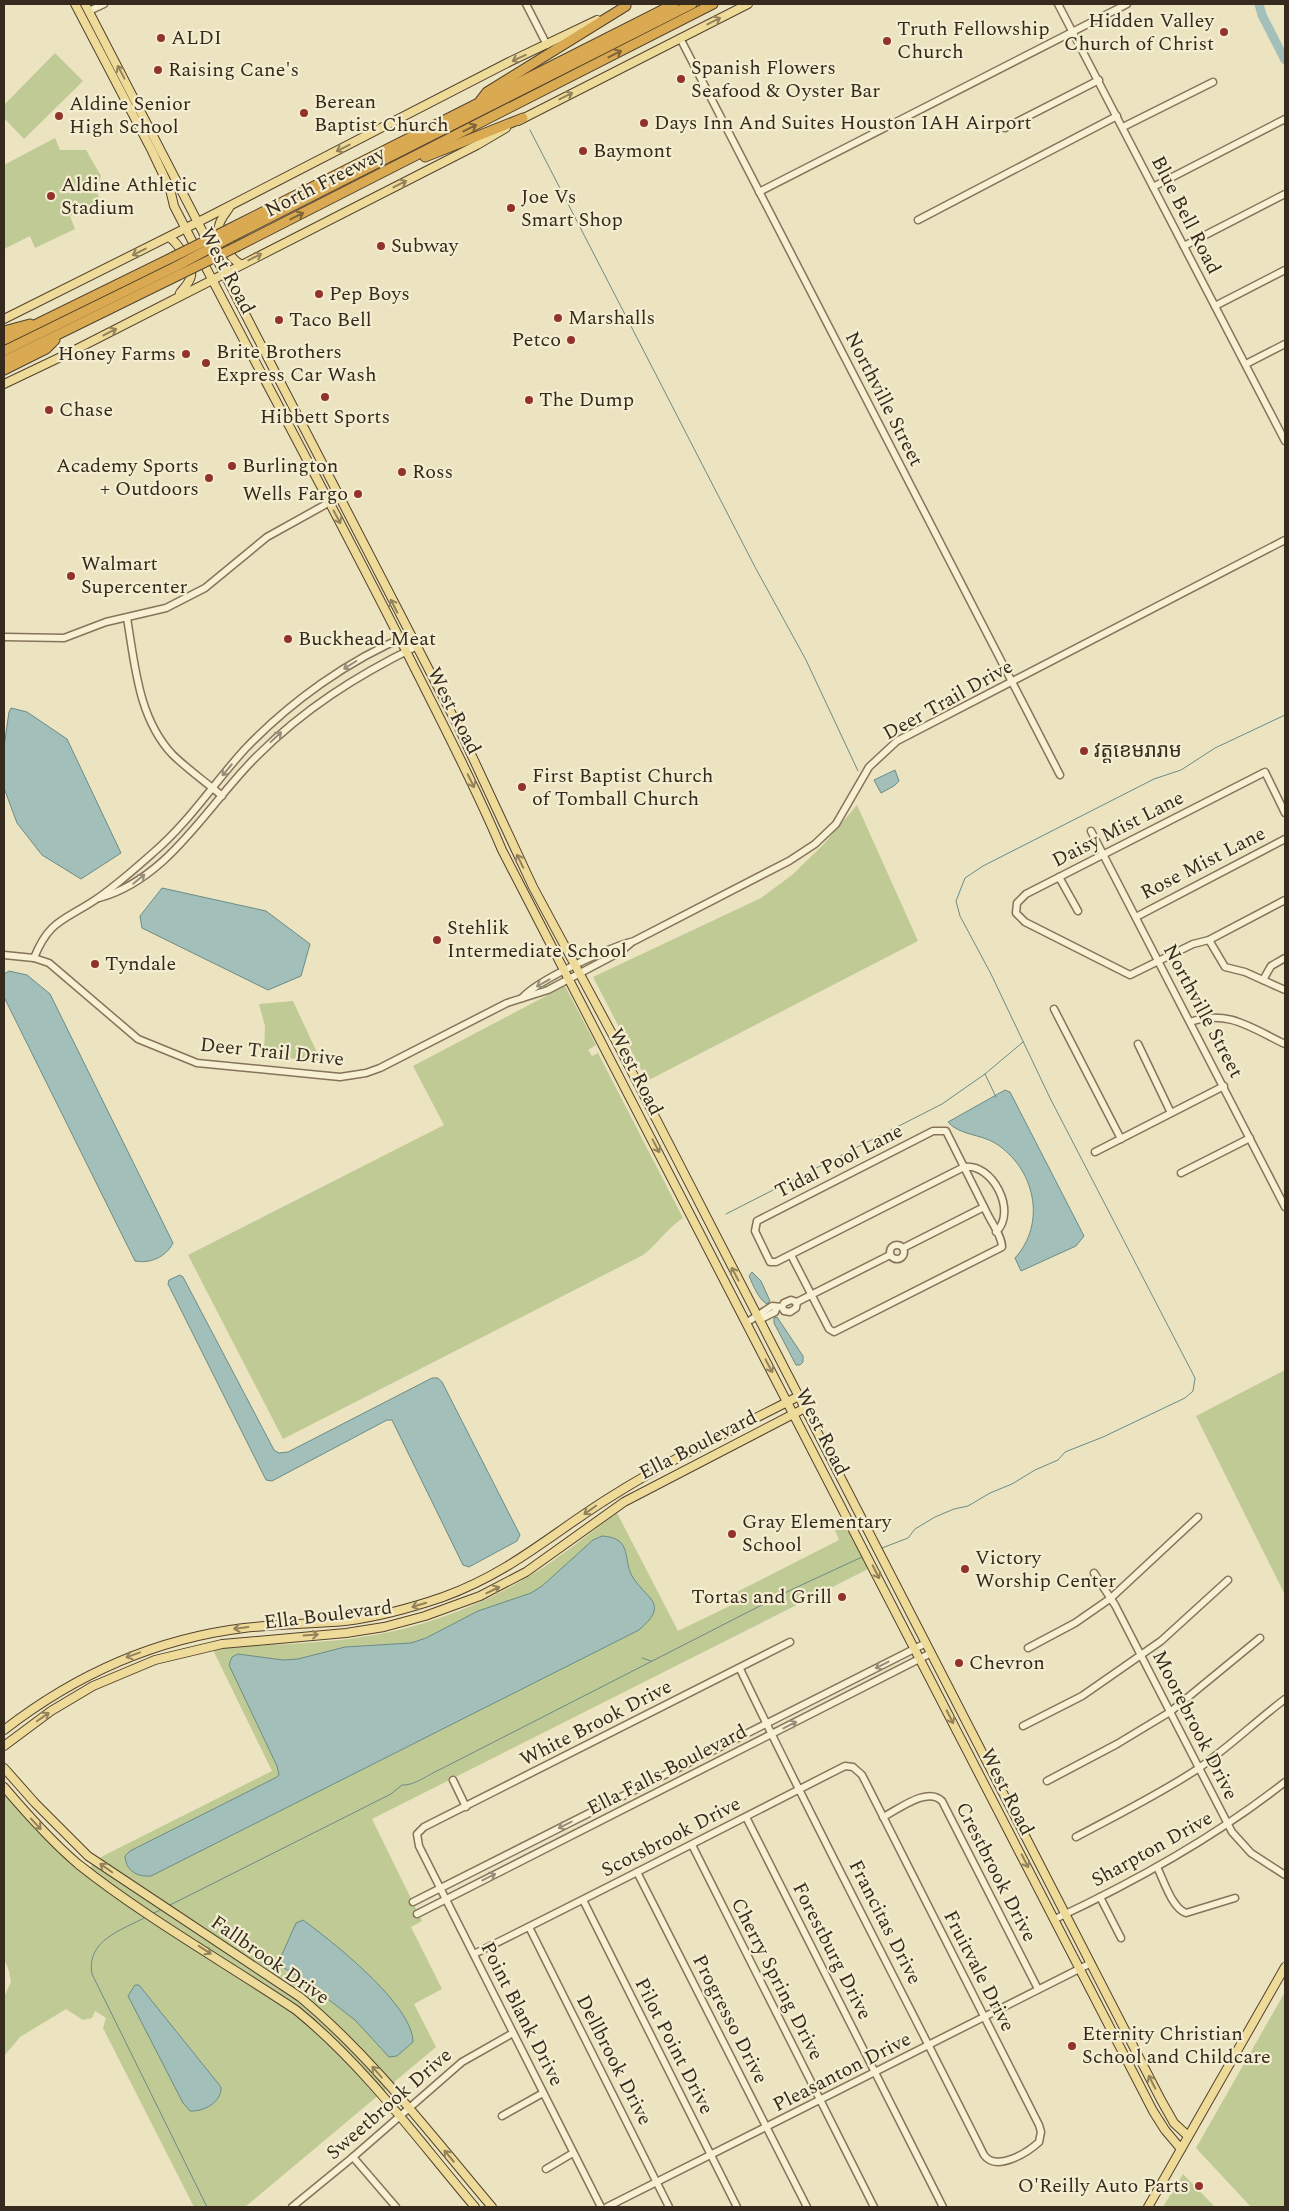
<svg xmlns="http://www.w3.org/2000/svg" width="1289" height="2211" viewBox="0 0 1289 2211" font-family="Spectral,'Noto Sans Khmer',serif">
	<rect width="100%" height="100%" fill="#ece3c0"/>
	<g fill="#bfca95">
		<path d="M55,53L83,81L24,139L4,118V105Z"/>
		<path d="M55,138L60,150H86L101,176L97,192L100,200L70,216L75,229L35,248L30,236L4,249V165Z"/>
		<path d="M857,805L918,941L647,1081L593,977L761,898L792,875L823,845Z"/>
		<path d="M565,986L596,1045L588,1050L592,1056L598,1053L683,1218C665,1230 659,1243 643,1255L283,1439L188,1255L444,1125L413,1066Z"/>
		<path d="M293,1001L320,1059L314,1063L264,1053L265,1026L259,1004Z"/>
		<path d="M1285,1370V1595L1196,1416Z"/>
		<path d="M617,1513L678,1631L738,1602L735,1593L839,1540L834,1528L845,1524L868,1569L372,1819L422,1921L411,1927L442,1989L414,2004L436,2047L245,2207H194L103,2028L106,2018L95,2011L92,2018L83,2020L66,2009L20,2037L4,2056V1997L11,1982L9,1971L4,1959V1794L36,1831L83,1873L103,1856L272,1771L213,1650C265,1643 317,1645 368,1636C430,1626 492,1601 544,1567C569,1550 593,1531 617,1513Z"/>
		<path d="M1285,1992V2207H1251L1196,2148Z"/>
		<path d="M1183,2174L1215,2207H1163Z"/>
	</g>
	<g fill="#a3bfb9" stroke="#6b8c86">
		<path d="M11,708L27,712L67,739L121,853L81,879L42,855L17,823L4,788V747L9,712Z"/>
		<path d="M895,770L899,781L894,786L881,793L874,780Z"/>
		<path d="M162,888L266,911L310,944L301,976L268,990L142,928L140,916Z"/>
		<path d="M9,971L27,975L50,994L173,1243C166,1257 150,1264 135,1261L4,997V974Z"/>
		<path d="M1005,1090L1010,1092L1084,1236L1076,1246L1021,1271L1015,1258C1047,1223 1035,1168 995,1143C980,1134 959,1135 948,1122Z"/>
		<path d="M752,1272L761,1281L770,1301L767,1304C759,1300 753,1285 749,1276Z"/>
		<path d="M180,1275L183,1277L274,1450L279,1453L288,1452L432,1378H438L442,1382L520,1535L517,1541L469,1567L463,1565L392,1420H387L272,1481L266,1480L168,1284L169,1280Z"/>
		<path d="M777,1317L803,1356V1362L800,1365H796L774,1323V1318Z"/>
		<path d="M602,1536C635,1538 621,1561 634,1579C649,1601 669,1604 639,1630L151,1876C137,1877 126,1871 125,1856L130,1851L275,1778L279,1775L277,1766L229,1665L232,1657L238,1654L283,1660L298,1659L345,1647L411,1643L426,1638L478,1611L531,1593L542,1586L593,1540Z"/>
		<path d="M303,1920C332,1941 413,2005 413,2042L397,2056L389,2057L355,2020L298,1976L284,1968L280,1959L296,1923Z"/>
		<path d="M135,1985H139L221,2087C222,2102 204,2112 190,2111L183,2103L128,1996Z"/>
	</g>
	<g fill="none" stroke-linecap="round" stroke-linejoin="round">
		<g stroke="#6b8c86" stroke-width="1">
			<path d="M530,130L755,567L806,660L858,771"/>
			<path d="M985,1074L996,1097"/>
			<path d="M726,1214L942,1104L985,1074L1023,1042"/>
			<path d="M882,1548L908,1538L915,1529L935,1517L954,1509L968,1506L990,1493L1012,1484L1035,1470L1058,1460L1065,1452L1103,1437L1185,1398L1193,1391L1195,1378L1050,1098L991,974L960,916L956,901L965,878L983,866L1154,779L1181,770L1215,748L1285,715"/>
			<path d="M642,1658L651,1661"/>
			<path d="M168,1906L391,1794L402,1785C414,1786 429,1774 441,1769L795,1588L862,1557"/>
			<path d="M152,1914L162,1909"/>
			<path d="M146,1917C122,1930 86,1940 92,1974L207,2207"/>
		</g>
		<path stroke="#a3bfb9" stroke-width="9" d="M1259,4L1262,15L1285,60"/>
		<g stroke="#857459" stroke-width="9">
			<g id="minor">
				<path d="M526,4L547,45"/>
				<path d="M1058,4L1285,441"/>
				<path d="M89,11L104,4"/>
				<path d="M680,38L1060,775"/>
				<path d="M1123,127L1213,82"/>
				<path d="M1005,128L1099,80"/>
				<path d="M1153,187L1285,119"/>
				<path d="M759,192L1127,4"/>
				<path d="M918,220L1117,116"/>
				<path d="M1184,246L1285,194"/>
				<path d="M1215,306L1285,270"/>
				<path d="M1246,364L1285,344"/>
				<path d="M127,618C135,665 138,717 172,754C187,769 206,782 222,796"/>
				<path d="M4,637L64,638L106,622L166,608L205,588L267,537L330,502L337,495"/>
				<path d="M1285,813L1265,772L1026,894L1017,903L1016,913L1025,922L1130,975L1193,944L1209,940L1285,900"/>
				<path d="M1091,831L1285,1207"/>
				<path d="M1059,877L1078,911"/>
				<path d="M99,898C169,879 208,804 257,756C304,709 356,676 415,647"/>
				<path d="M1136,917L1285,839"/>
				<path d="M1209,940L1225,967L1245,972L1285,990"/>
				<path d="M4,955L34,958L49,963L138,1039L197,1063L340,1077L366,1073L380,1068L507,1003L548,990L620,952L631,943"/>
				<path d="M34,958C49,920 65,920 95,900C116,886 136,868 154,852C189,822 214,783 245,749C290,702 348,660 409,635"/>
				<path d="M1263,980L1271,966L1285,958"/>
				<path d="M522,998C539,979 608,948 634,941L789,861L815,844L836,824L869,767L897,741L1285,540"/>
				<path d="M1054,1009L1121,1139"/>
				<path d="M1190,1022C1228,1009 1251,1028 1285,1044"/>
				<path d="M1138,1044L1171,1113"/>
				<path d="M1095,1152L1224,1086"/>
				<path d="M1181,1173L1250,1138"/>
				<circle cx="897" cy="1252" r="7"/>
				<path d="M903,1248L984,1207"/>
				<path d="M791,1255L829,1329L834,1332L1002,1247C1002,1237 993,1225 988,1215C974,1187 960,1159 946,1131H933L757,1221L755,1231L770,1262H776L964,1167C992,1162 1018,1212 996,1232"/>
				<path d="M782,1307L784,1303L791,1300L797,1302L890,1255"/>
				<path d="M759,1316L763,1318L775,1312L777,1307"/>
				<path d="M746,1323L772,1306L782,1307L784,1311L790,1312L796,1308L797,1302"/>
				<path d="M1094,1573L1115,1605L1232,1832L1251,1853L1285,1875"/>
				<path d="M1028,1648L1075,1623L1111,1598L1198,1517"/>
				<path d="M1023,1726L1082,1696L1161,1641L1228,1580"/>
				<path d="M453,1780L466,1807"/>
				<path d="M1047,1781L1117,1744L1170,1712L1260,1638"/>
				<path d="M746,1817L943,2207"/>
				<path d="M883,1817C898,1810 927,1786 942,1801L1038,1989"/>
				<path d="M1076,1837C1117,1815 1160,1794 1199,1768C1229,1747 1256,1721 1285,1699"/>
				<path d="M692,1845L874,2207"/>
				<path d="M1157,1867C1164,1881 1172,1908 1186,1913L1235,1898"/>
				<path d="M637,1872L807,2207"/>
				<path d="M1100,1897L1121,1938"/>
				<path d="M583,1900L737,2207"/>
				<path d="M413,1902L926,1643"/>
				<path d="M417,1914L931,1653"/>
				<path d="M1055,1919C1136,1881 1214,1838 1285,1782"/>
				<path d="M529,1927L669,2207"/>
				<path d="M474,1954C598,1893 721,1829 845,1766L853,1767L862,1775L1039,2125L1041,2132L1039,2142C1027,2153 996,2172 984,2155C903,1993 818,1832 740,1669"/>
				<path d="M502,2116L543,2093"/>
				<path d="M353,2157L396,2207"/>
				<path d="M546,2169L573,2153"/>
				<path d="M292,2207L353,2157L462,2062L513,2033"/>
				<path d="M601,2207L419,1846L417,1834L424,1827L790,1642"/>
				<path d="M607,2207L1091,1963"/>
			</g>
		</g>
		<g stroke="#52422d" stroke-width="10">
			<g id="major">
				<path d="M75,4L152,151L170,189L174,206C250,354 330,500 405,649C438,715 473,781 502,850L1153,2111L1165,2130L1181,2149"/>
				<path d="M85,4L458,726L533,887L617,1043L1161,2100L1174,2123L1188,2136"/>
				<path d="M518,121L748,4"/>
				<path d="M229,208C226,213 220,219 219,226C217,238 230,258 240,264"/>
				<path d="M169,237C177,242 193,266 191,276C190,282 184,288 180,293"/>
				<path d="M4,319L206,218L509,62L597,20"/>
				<path d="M4,384L67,354L477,145L506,128"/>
				<path d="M4,1730C75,1675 154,1639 244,1628C277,1624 311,1624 345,1621C378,1617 411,1608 443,1597C512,1572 552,1533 612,1496C672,1458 737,1428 799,1396"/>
				<path d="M4,1746L51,1711L93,1686L155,1660L222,1644L346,1633L384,1627L425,1616L480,1596L526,1572L624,1502L805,1408"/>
				<path d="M4,1768L35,1803L88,1856L300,1997C373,2058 431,2135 492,2207"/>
				<path d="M4,1787C27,1814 51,1841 78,1864C146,1918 224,1962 296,2010C365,2066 418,2140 475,2207"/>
				<path d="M1148,2207L1285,1967"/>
			</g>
		</g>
		<g stroke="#52422d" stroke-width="11">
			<g id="highway">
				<path d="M480,101L487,92L626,6"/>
				<path d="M425,157L523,118"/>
				<path d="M229,229L674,4"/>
				<path d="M233,236L692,4"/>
				<path d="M238,246L713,4"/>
				<path d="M4,331L30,324"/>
				<path d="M4,340L173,257"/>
				<path d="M4,351L177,266"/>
				<path d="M4,361L181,274"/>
				<path d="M4,370L46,349L55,340"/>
			</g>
		</g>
		<use href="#minor" stroke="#f7f0d3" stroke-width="6"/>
		<use href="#major" stroke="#efdb99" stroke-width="8"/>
		<use href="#highway" stroke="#daaa53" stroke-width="9"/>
		<g stroke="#52422d" stroke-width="11" stroke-linecap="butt">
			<g id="highway-bridge">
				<path d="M173,257L229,229"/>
				<path d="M177,266L233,236"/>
				<path d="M181,274L238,246"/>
			</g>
		</g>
		<use href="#highway-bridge" stroke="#daaa53" stroke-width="9"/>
	</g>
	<defs><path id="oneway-shaft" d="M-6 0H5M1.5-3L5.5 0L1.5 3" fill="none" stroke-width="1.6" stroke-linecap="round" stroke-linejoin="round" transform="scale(1.25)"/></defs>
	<g stroke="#92825b">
		<use href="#oneway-shaft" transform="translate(714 21) rotate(-27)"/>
		<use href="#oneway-shaft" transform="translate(519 58) rotate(155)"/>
		<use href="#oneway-shaft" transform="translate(121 72) rotate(-118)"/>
		<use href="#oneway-shaft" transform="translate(566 96) rotate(-27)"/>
		<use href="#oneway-shaft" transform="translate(343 148) rotate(153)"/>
		<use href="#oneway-shaft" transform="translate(400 184) rotate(-27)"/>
		<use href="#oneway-shaft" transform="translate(139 252) rotate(153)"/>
		<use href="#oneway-shaft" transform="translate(255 257) rotate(-27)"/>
		<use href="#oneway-shaft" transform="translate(110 332) rotate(-27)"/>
		<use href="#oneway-shaft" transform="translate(337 517) rotate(62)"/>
		<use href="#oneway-shaft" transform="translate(394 606) rotate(-117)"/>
		<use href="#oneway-shaft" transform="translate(471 781) rotate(64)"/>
		<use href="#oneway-shaft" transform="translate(520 861) rotate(-116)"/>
		<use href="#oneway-shaft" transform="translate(656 1146) rotate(62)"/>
		<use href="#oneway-shaft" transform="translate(735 1274) rotate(-118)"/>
		<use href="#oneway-shaft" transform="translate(769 1366) rotate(62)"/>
		<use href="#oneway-shaft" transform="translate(590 1510) rotate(145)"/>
		<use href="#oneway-shaft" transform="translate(876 1572) rotate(63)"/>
		<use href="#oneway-shaft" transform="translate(493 1590) rotate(-26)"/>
		<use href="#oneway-shaft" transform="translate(419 1605) rotate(163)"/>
		<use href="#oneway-shaft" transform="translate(241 1628) rotate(173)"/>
		<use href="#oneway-shaft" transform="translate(311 1635) rotate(-4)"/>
		<use href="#oneway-shaft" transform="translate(133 1655) rotate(160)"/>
		<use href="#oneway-shaft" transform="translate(43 1717) rotate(-35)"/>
		<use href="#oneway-shaft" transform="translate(950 1717) rotate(63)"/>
		<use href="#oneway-shaft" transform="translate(36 1824) rotate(47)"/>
		<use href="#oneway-shaft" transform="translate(1025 1861) rotate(63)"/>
		<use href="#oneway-shaft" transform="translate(106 1868) rotate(-145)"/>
		<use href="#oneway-shaft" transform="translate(205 1950) rotate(33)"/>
		<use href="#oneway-shaft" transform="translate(377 2072) rotate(-131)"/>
		<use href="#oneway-shaft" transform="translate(1152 2082) rotate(-117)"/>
		<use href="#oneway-shaft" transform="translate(449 2156) rotate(-130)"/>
	</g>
	<g stroke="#7f6435">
		<use href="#oneway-shaft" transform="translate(615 54) rotate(-27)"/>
		<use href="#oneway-shaft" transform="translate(470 128) rotate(-27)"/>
		<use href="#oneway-shaft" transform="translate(297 216) rotate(-27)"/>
	</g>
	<g stroke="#968d78">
		<use href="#oneway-shaft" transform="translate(350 665) rotate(148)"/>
		<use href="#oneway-shaft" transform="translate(276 737) rotate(-43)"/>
		<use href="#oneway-shaft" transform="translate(227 770) rotate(130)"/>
		<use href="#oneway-shaft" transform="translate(139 879) rotate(-39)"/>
		<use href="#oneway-shaft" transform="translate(543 983) rotate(151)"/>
		<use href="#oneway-shaft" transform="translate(882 1665) rotate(153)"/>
		<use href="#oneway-shaft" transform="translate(790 1725) rotate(-27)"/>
		<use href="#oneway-shaft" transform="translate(565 1825) rotate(153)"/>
		<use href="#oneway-shaft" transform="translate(489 1877) rotate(-27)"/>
	</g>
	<g fill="#92332b" stroke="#f4edd0" stroke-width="2">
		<circle cx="1224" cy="32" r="5"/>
		<circle cx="161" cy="38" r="5"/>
		<circle cx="887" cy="41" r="5"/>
		<circle cx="158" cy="70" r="5"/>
		<circle cx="681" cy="79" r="5"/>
		<circle cx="304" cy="113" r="5"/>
		<circle cx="59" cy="116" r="5"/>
		<circle cx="644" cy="123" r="5"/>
		<circle cx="583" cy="151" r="5"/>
		<circle cx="51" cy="196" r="5"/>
		<circle cx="511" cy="208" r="5"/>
		<circle cx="381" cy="246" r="5"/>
		<circle cx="319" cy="294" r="5"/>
		<circle cx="558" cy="318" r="5"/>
		<circle cx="279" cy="320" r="5"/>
		<circle cx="571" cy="340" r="5"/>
		<circle cx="186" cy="354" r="5"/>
		<circle cx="206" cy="363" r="5"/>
		<circle cx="325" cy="397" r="5"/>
		<circle cx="529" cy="400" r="5"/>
		<circle cx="49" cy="410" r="5"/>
		<circle cx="232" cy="466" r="5"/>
		<circle cx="402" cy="472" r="5"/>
		<circle cx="209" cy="478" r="5"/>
		<circle cx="358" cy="494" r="5"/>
		<circle cx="71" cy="576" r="5"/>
		<circle cx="288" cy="639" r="5"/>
		<circle cx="1084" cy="751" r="5"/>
		<circle cx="522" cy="787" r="5"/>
		<circle cx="437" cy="940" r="5"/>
		<circle cx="95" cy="964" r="5"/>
		<circle cx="732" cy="1534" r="5"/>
		<circle cx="965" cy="1569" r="5"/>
		<circle cx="842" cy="1597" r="5"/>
		<circle cx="959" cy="1663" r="5"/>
		<circle cx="1072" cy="2046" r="5"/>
		<circle cx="1199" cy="2186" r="5"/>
	</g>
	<g text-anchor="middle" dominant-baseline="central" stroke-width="4.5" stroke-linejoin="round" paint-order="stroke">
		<g font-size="20" fill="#352a1d" stroke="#f4edd0" text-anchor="start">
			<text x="1214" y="21" text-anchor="end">Hidden Valley<tspan x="1214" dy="23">Church of Christ</tspan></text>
			<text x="897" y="29">Truth Fellowship<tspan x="897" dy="23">Church</tspan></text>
			<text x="171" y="38">ALDI</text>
			<text x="691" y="68">Spanish Flowers<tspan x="691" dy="23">Seafood &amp; Oyster Bar</tspan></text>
			<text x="168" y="70">Raising Cane's</text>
			<text x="314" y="102">Berean<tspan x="314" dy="23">Baptist Church</tspan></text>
			<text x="69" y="104">Aldine Senior<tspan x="69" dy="23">High School</tspan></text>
			<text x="654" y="123">Days Inn And Suites Houston IAH Airport</text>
			<text x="593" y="151">Baymont</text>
			<text x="61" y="185">Aldine Athletic<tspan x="61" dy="23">Stadium</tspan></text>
			<text x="521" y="197">Joe Vs<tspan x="521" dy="23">Smart Shop</tspan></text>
			<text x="391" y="246">Subway</text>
			<text x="329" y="294">Pep Boys</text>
			<text x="568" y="318">Marshalls</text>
			<text x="289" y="320">Taco Bell</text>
			<text x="561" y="340" text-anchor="end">Petco</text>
			<text x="216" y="352">Brite Brothers<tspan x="216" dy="23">Express Car Wash</tspan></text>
			<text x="176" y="354" text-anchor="end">Honey Farms</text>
			<text x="539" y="400">The Dump</text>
			<text x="59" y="410">Chase</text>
			<text x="325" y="417" text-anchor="middle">Hibbett Sports</text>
			<text x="199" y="466" text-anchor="end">Academy Sports<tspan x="199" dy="23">+ Outdoors</tspan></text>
			<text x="242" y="466">Burlington</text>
			<text x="412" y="472">Ross</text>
			<text x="348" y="494" text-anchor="end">Wells Fargo</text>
			<text x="81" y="564">Walmart<tspan x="81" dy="23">Supercenter</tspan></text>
			<text x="298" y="639">Buckhead Meat</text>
			<text x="1094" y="751">វត្តខេមរារាម</text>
			<text x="532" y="776">First Baptist Church<tspan x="532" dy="23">of Tomball Church</tspan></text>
			<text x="447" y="928">Stehlik<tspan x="447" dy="23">Intermediate School</tspan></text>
			<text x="105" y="964">Tyndale</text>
			<text x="742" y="1522">Gray Elementary<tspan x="742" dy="23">School</tspan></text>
			<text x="975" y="1558">Victory<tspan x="975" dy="23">Worship Center</tspan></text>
			<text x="832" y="1597" text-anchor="end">Tortas and Grill</text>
			<text x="969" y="1663">Chevron</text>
			<text x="1082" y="2034">Eternity Christian<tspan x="1082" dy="23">School and Childcare</tspan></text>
			<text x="1189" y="2186" text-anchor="end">O'Reilly Auto Parts</text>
		</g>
		<g font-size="20" fill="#352a1d" stroke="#f4edd0">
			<text transform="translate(325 182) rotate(-27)">North Freeway</text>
			<text transform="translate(1186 215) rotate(63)">Blue Bell Road</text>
			<text transform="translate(227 271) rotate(62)">West Road</text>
			<text transform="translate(884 399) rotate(63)">Northville Street</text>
			<text transform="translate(948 700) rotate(-29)">Deer Trail Drive</text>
			<text transform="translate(454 711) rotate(63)">West Road</text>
			<text transform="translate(1118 829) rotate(-27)">Daisy Mist Lane</text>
			<text transform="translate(1203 863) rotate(-27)">Rose Mist Lane</text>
			<text transform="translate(1203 1011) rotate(62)">Northville Street</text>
			<text transform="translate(272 1052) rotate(6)">Deer Trail Drive</text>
			<text transform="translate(636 1072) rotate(63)">West Road</text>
			<text transform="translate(839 1161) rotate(-27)">Tidal Pool Lane</text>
			<text transform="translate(822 1432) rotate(63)">West Road</text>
			<text transform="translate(698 1445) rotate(-27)">Ella Boulevard</text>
			<text transform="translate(328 1615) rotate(-7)">Ella Boulevard</text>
			<text transform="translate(596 1723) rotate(-27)">White Brook Drive</text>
			<text transform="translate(1195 1725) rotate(63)">Moorebrook Drive</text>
			<text transform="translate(667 1770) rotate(-27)">Ella Falls Boulevard</text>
			<text transform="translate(1007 1792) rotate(63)">West Road</text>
			<text transform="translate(671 1837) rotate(-27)">Scotsbrook Drive</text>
			<text transform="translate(1152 1849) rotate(-29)">Sharpton Drive</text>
			<text transform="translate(996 1872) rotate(63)">Crestbrook Drive</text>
			<text transform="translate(885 1922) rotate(63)">Francitas Drive</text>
			<text transform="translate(832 1951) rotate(63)">Forestburg Drive</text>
			<text transform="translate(270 1960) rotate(35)">Fallbrook Drive</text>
			<text transform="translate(979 1971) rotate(63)">Fruitvale Drive</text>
			<text transform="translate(777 1979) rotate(63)">Cherry Spring Drive</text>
			<text transform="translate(522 2014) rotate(63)">Point Blank Drive</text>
			<text transform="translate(730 2019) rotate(63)">Progresso Drive</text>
			<text transform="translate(674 2046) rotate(63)">Pilot Point Drive</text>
			<text transform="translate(614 2060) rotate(63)">Dellbrook Drive</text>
			<text transform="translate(842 2072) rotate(-27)">Pleasanton Drive</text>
			<text transform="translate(389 2104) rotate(-41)">Sweetbrook Drive</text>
		</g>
	</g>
	<rect width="1289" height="2211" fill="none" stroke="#352a1d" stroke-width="10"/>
</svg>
